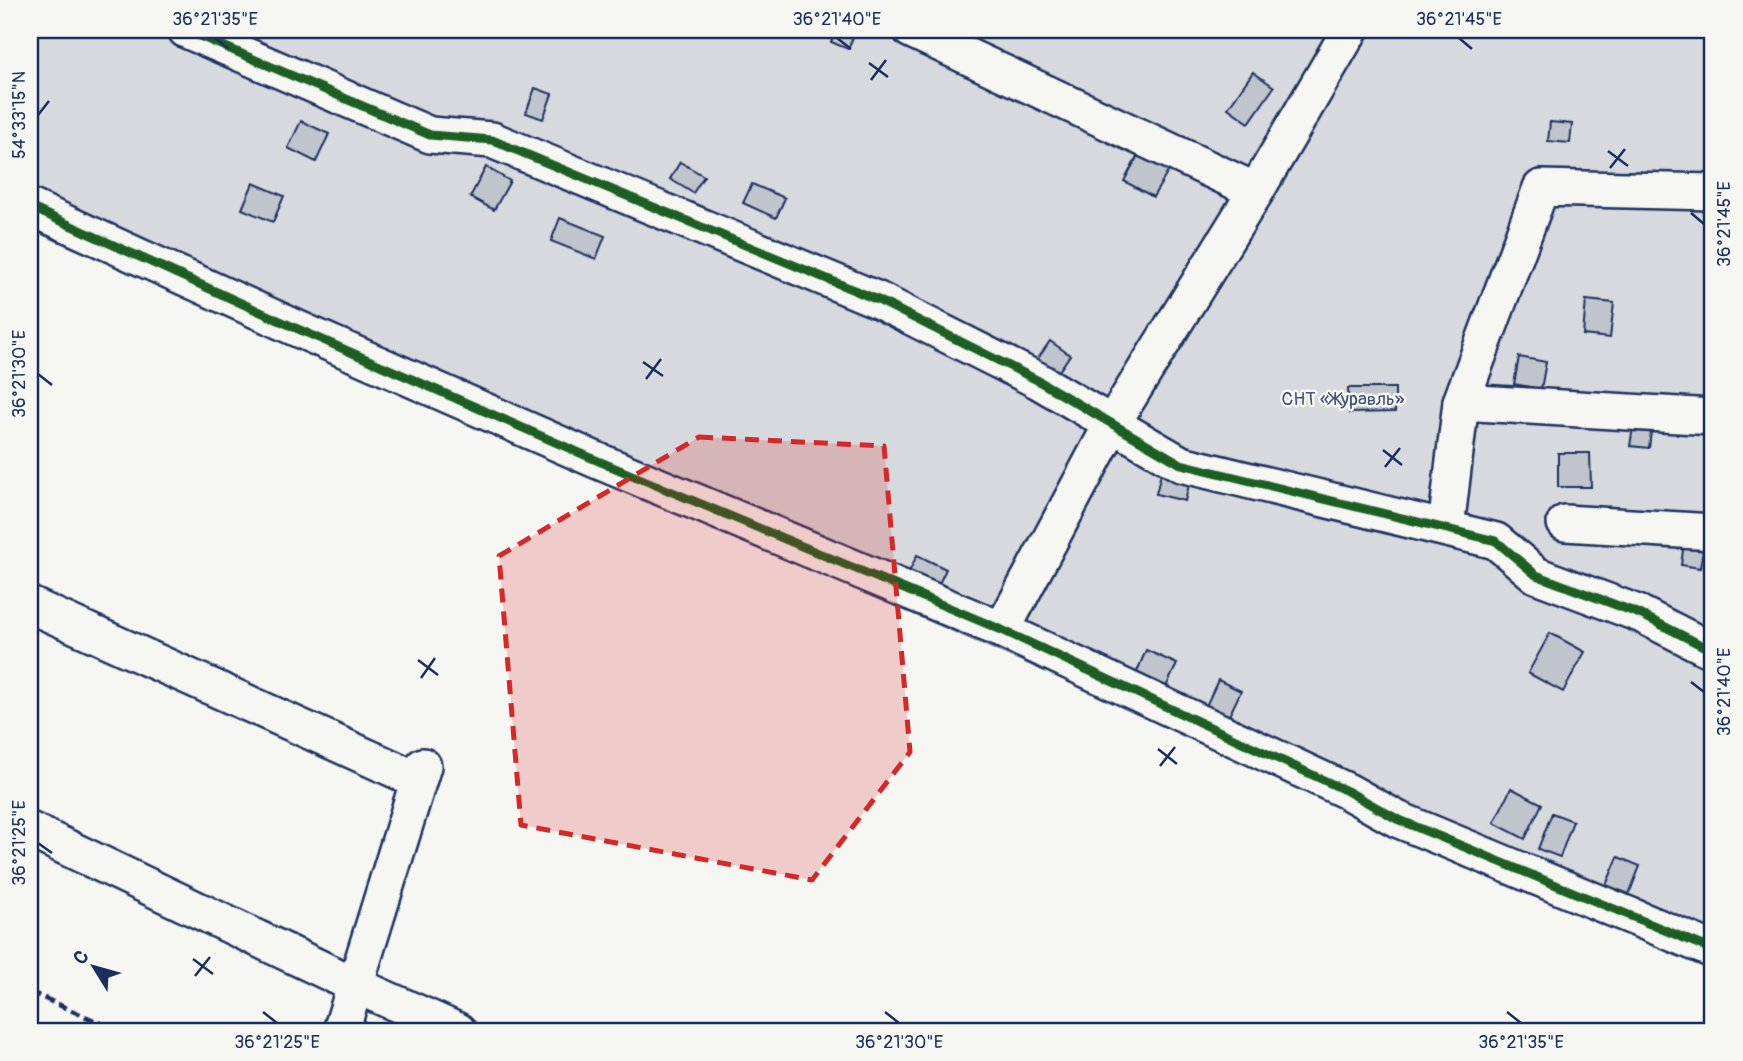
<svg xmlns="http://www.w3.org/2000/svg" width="1743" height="1061" viewBox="0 0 1743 1061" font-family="Pangolin,sans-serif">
	<rect width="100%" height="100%" fill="#f6f6f2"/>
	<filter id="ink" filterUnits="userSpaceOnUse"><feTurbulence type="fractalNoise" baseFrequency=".0143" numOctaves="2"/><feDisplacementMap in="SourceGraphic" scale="14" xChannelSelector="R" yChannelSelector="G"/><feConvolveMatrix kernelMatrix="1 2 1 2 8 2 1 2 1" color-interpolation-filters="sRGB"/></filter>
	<g filter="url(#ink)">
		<path fill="#d6d9dd" stroke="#78849e" stroke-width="2" d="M30,30H1713V962L30,229Z"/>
		<g fill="#c0c4cd" stroke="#1b2f5e" stroke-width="2">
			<path d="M836,30H856L848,49L831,42Z"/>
			<path d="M1253,72L1274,87L1249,123L1228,108Z"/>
			<path d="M535,88L552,94L543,119L526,113Z"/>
			<path d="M301,121L329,134L316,162L288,148Z"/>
			<path d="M1550,122L1572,124L1570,143L1548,141Z"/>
			<path d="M1142,148L1172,165L1153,197L1124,181Z"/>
			<path d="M680,162L704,176L693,193L670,179Z"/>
			<path d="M486,167L510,181L494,210L470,197Z"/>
			<path d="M253,183L284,196L273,222L242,209Z"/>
			<path d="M752,184L785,198L776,218L743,203Z"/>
			<path d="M560,218L605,236L596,259L551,241Z"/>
			<path d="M1586,300L1614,303L1610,338L1583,335Z"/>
			<path d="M1050,341L1070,355L1057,374L1037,360Z"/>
			<path d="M1519,357L1546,362L1541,389L1514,384Z"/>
			<path d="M1348,388H1395V412L1349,413Z"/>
			<path d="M1634,420L1652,423L1649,448L1630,446Z"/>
			<path d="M1558,453H1590L1591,487H1558Z"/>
			<path d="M1162,469L1191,477L1185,501L1156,494Z"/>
			<path d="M1684,543L1704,545L1700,568L1681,565Z"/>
			<path d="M917,555L946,569L938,586L909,572Z"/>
			<path d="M1550,633L1585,652L1563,692L1528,673Z"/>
			<path d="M1146,650L1177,664L1166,687L1136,674Z"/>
			<path d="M1218,680L1241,691L1229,716L1206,706Z"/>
			<path d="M1511,788L1542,804L1525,839L1494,823Z"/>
			<path d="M1552,813L1573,821L1560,857L1538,849Z"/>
			<path d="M1618,857L1640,866L1629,894L1606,885Z"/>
		</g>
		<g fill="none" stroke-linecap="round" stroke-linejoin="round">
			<g stroke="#1b2f5e" stroke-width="40">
				<g id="minor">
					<path d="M186,30L430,135L492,140L878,300L1037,380L1181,464L1496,541L1536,575L1640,614L1713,651"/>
					<path d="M911,30L1256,191"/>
					<path d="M30,207L298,329L596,460L1002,630L1347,791L1397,819L1713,950"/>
					<path d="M1461,402L1713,417"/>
					<path d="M1565,523L1713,532"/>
					<path d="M1446,528L1461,402L1541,188L1713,192"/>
					<path d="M30,605L418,780"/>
					<path d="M1002,630L1112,424L1256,191L1350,30"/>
					<path d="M30,830L355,985L458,1031"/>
					<path d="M341,1031L423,766"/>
				</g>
			</g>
			<use href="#minor" stroke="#f6f6f2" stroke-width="35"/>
			<path stroke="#1b2f5e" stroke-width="5" stroke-dasharray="10 5" stroke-linecap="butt" d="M30,992L118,1031"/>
			<g stroke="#f6f6f2" stroke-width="13">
				<g id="cycleway">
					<path d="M186,30L430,135L492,140L878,300L1037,380L1181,464L1496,541L1536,575L1640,614L1713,651"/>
					<path d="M30,207L298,329L596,460L1002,630L1347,791L1397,819L1713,950"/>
				</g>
			</g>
			<use href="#cycleway" stroke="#1b5e20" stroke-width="9"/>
		</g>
	</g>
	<path fill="#d62828" fill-opacity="0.2" stroke="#d62828" stroke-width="5" stroke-dasharray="14 9" stroke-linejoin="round" d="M699,437L884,446L910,752L812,880L521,825L499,556Z"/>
	<path fill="none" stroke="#1b2f5e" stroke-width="2.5" d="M215,38L229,49M837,38L851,49M1459,38L1472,49M869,63L888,77M871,80L886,60M38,115L49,101M1608,151L1628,166M1610,168L1625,149M1691,213L1704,224M643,362L663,376M38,374L52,385M646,379L661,359M1383,450L1402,465M1385,467L1400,448M418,660L438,675M421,678L435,658M1691,682L1704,692M1158,749L1177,764M1160,766L1175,747M38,843L52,853M193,959L213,974M195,976L210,957M263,1012L277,1023M885,1012L899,1023M1507,1012L1521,1023"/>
	<g text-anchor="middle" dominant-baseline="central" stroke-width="5" stroke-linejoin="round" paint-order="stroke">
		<g font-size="19" fill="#405177" stroke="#f6f6f2">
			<text x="1343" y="399">СНТ «Журавль»</text>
		</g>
	</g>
	<rect width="1743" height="1061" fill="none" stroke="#f6f6f2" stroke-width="77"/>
	<g transform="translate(94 967) rotate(307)" stroke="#f6f6f2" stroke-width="5" paint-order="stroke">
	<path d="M0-5L12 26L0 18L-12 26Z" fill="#1b2f5e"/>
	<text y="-10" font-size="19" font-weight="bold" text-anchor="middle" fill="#1b2f5e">С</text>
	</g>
	<rect x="38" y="38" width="1666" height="985" fill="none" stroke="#1b2f5e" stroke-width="2.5"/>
	<g font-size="18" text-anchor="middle" fill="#1b2f5e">
		<text x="215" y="25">36°21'35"E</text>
		<text x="837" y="25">36°21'40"E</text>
		<text x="1459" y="25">36°21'45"E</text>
		<text transform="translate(19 115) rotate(-90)" y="6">54°33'15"N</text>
		<text transform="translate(1724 224) rotate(-90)" y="6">36°21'45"E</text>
		<text transform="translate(19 374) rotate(-90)" y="6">36°21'30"E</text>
		<text transform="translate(1724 692) rotate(-90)" y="6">36°21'40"E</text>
		<text transform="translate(19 843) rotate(-90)" y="6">36°21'25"E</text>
		<text x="277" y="1048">36°21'25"E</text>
		<text x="899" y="1048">36°21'30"E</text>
		<text x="1521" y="1048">36°21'35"E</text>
	</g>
</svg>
